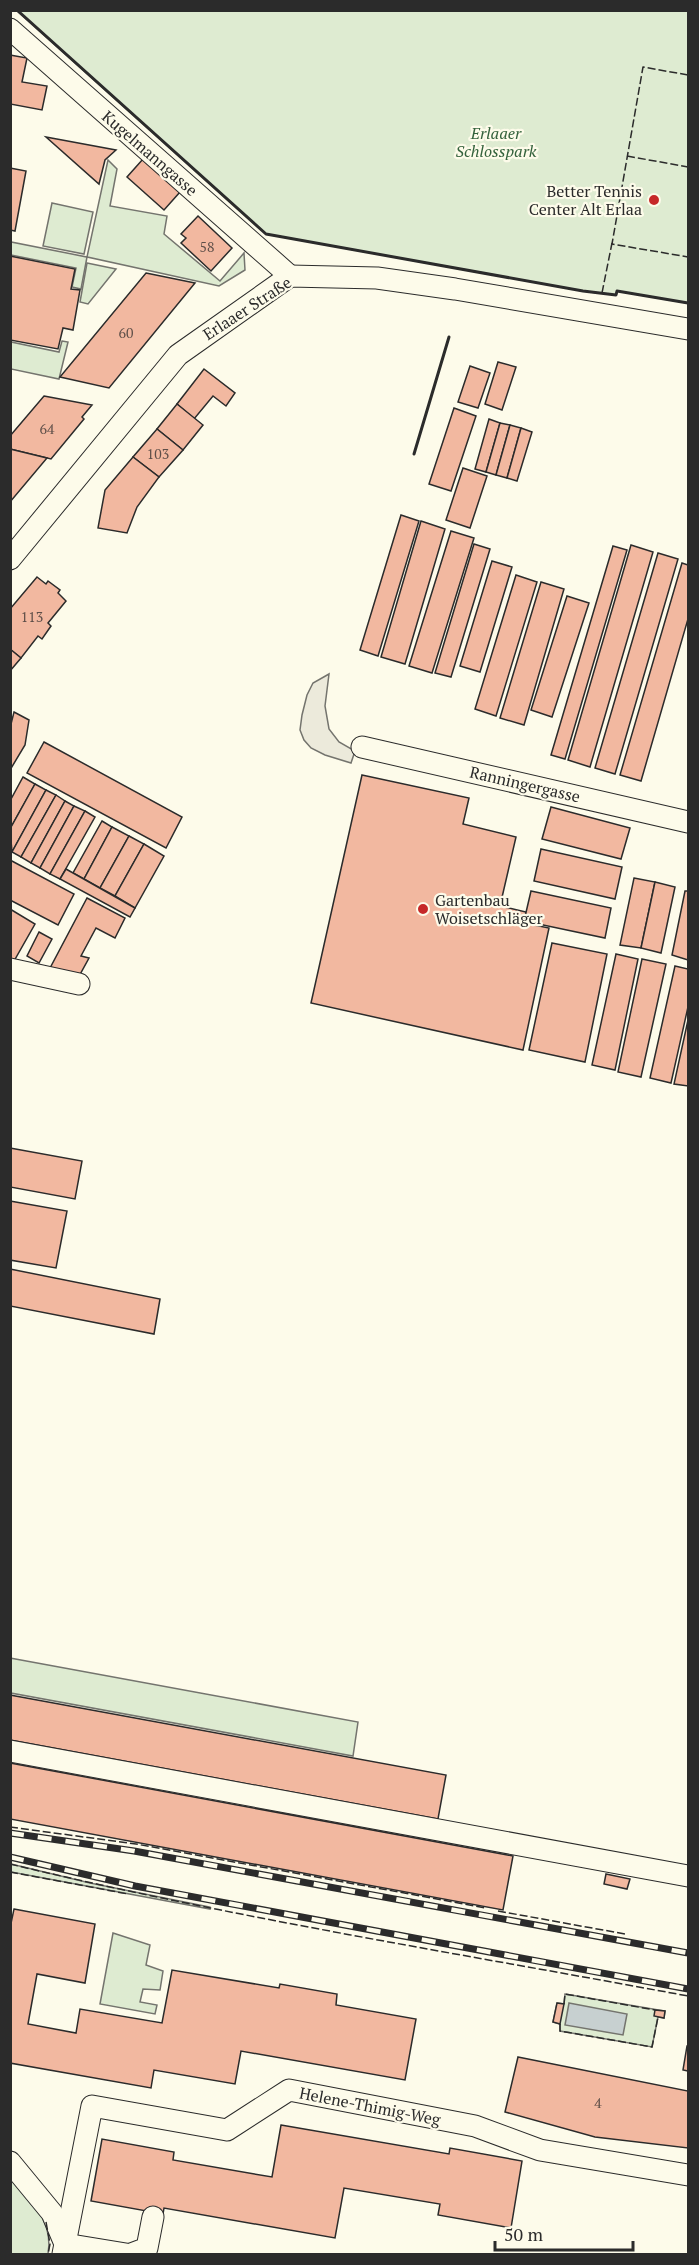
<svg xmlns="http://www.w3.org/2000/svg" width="699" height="2265" viewBox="0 0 699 2265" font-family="'PT Serif',serif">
	<rect width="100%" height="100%" fill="#fdfbea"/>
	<g fill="#deebd1" stroke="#74746e" stroke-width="1.5">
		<path d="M17,11H688V303L617,291L616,295L583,291L266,234Z"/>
		<path d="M108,160L117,169L110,206L167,216L164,234L220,281L244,253L245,270L219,286L87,257L81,289L72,287L76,268L11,255V242L87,257Z"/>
		<path d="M52,203L93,212L84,254L43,246Z"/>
		<path d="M87,263L116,269L88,304L80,302Z"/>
		<path d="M62,341L68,342L59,379L11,369V342L59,352Z"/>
		<path d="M10,1658L358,1722L353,1756L11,1693Z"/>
		<path d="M11,1864L90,1883L210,1907V1909L11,1872Z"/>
		<path d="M113,1933L150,1945L146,1965L163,1971L160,1990L143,1989L140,2002L157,2005L155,2014L100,2004Z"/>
		<path d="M565,1994L665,2011L664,2018L658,2017L652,2047L560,2031V2024L553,2022L557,2003L564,2004Z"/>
		<path d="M10,2175C30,2200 54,2220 48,2254H11Z"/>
	</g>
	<path fill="#eceadb" stroke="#74746e" stroke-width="1.5" d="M329,674L325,706L329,729L339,742L355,751L351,763L325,755L311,748L304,740L300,730L302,715L307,695L313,683Z"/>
	<path fill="#c7d0d0" stroke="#74746e" stroke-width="1.5" d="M569,2003L627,2014L623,2035L565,2025Z"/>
	<g fill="#f2b8a0" stroke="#2b2b2b" stroke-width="1.5">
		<path d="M10,55L27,58L22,82L47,86L42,110L10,104Z"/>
		<path d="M46,137L116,150L105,160L99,184Z"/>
		<path d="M143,159L180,192L164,210L127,177Z"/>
		<path d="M10,168L26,171L15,231L10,230Z"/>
		<path d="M198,216L232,248L211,271L181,243L186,238L181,234Z"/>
		<path d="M10,256L75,269L71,289L80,290L73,330L63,328L58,349L10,340Z"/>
		<path d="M146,273L195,283L109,388L60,377Z"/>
		<path d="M498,362L516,367L502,410L485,404Z"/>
		<path d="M470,366L490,373L478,408L458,402Z"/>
		<path d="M204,369L235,393L226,406L213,396L194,419L177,404Z"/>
		<path d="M44,396L92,405L82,417L84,419L51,459L10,449V436Z"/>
		<path d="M177,404L203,425L183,450L157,429Z"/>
		<path d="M454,408L476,416L451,491L429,484Z"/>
		<path d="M489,419L500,423L486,472L475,469Z"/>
		<path d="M500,423L510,425L496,475L486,472Z"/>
		<path d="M510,425L521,428L507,478L496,475Z"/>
		<path d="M521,428L532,432L517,481L507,478Z"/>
		<path d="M157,429L183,450L159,477L133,457Z"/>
		<path d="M10,449L47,458L10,502Z"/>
		<path d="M133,457L159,477L137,507L127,533L98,528L105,490Z"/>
		<path d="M463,468L487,476L470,528L446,520Z"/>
		<path d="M401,515L419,521L378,656L360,650Z"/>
		<path d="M421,521L445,529L405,664L381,657Z"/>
		<path d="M451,531L474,538L432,673L409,666Z"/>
		<path d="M474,544L490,549L451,677L435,673Z"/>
		<path d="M631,545L653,552L590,767L568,760Z"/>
		<path d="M613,546L627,550L565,759L551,755Z"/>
		<path d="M658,553L678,559L615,774L595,768Z"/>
		<path d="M492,561L512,567L480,672L460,666Z"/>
		<path d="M682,563L688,565V619L641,781L620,775Z"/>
		<path d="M516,575L537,582L496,716L475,709Z"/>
		<path d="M37,577L46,584L48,581L60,590L58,593L66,601L48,623L51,626L42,639L38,636L21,658L10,649V609Z"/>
		<path d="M541,582L564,589L524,725L500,718Z"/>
		<path d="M567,596L589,603L552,717L531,710Z"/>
		<path d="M10,649L21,658L10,671Z"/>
		<path d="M14,712L29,720L25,745L10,770V728Z"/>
		<path d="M44,742L182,817L166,848L27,773Z"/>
		<path d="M362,775L469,798L463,824L516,837L500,906L526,912L524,923L549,928L523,1050L311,1003Z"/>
		<path d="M23,777L35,784L10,829V801Z"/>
		<path d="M35,784L46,790L12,852L10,829Z"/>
		<path d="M46,790L56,795L21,857L12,852Z"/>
		<path d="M56,795L65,801L31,863L21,857Z"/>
		<path d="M65,801L74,806L40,868L31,863Z"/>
		<path d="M74,806L85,811L50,874L40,868Z"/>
		<path d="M551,807L630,828L621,859L542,839Z"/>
		<path d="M85,811L95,817L60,879L50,874Z"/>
		<path d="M102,821L112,827L84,879L73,873Z"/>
		<path d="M112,827L129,836L100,888L84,879Z"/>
		<path d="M129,836L144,844L115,896L100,888Z"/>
		<path d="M144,844L164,856L135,908L115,896Z"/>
		<path d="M541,849L622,867L615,899L534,881Z"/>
		<path d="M10,860L74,894L58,925L10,900Z"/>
		<path d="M66,869L135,908L130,917L60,879Z"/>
		<path d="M634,878L655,882L641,948L620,945Z"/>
		<path d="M655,882L675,887L661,953L641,948Z"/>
		<path d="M531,891L611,908L605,938L524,921Z"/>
		<path d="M685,891H688V960L672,955Z"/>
		<path d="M87,898L125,918L115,938L96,928L81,956L89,958L78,978L49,970Z"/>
		<path d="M10,909L35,924L14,961L10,959Z"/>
		<path d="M39,932L52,939L39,963L27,956Z"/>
		<path d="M552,943L607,954L585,1062L529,1050Z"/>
		<path d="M616,954L638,959L615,1070L592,1065Z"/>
		<path d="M642,959L666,964L641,1077L618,1072Z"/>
		<path d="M675,966L688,969V1007L671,1083L650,1078Z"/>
		<path d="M688,1020V1086L674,1084Z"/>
		<path d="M10,1148L82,1161L75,1199L10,1187Z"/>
		<path d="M10,1201L67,1211L56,1268L10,1260Z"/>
		<path d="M10,1269L160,1299L154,1334L10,1306Z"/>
		<path d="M10,1695L446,1775L438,1819L10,1740Z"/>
		<path d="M10,1763L513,1856L503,1910L10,1819Z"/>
		<path d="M606,1874L630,1879L627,1889L604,1884Z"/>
		<path d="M14,1909L95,1924L85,1983L37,1974L28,2024L76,2033L80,2009L162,2023L172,1970L279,1988L280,1984L337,1994L336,2005L416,2019L405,2080L241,2051L235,2084L154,2070L151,2088L10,2063V1928Z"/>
		<path d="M557,2003L564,2004L560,2024L553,2022Z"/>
		<path d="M655,2010L665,2011L664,2018L654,2016Z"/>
		<path d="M687,2046H688V2071L683,2070Z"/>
		<path d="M518,2057L688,2091V2148L595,2137L505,2112Z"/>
		<path d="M281,2125L449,2154L450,2148L522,2161L511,2228L438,2215L440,2204L344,2188L335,2238L164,2208L163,2214L91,2201L102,2139L174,2152L173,2160L272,2177Z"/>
	</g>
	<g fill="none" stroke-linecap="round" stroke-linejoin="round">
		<g stroke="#2b2b2b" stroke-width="23">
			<g id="minor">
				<path d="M10,29L290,276"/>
				<path d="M10,559L178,355L290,276L377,278L455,289L688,329"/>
				<path d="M362,747L688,822"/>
				<path d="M10,969L79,984"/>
				<path d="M10,1751L688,1876"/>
				<path d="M10,2162L52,2213L65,2244"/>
				<path d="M65,2244L126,2254"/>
				<path d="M63,2254L92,2106L227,2130L289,2090L475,2126L540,2150L688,2175"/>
				<path d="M131,2254L147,2248L153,2217"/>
			</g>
		</g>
		<use href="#minor" stroke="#fdfbea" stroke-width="21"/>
		<g stroke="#2b2b2b" stroke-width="7">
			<g id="rail">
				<path d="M10,1833L134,1851L688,1953"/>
				<path d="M10,1857L135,1886L688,1989"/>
			</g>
		</g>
		<use href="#rail" stroke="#fdfbea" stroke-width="4.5" stroke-dasharray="14" stroke-linecap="butt"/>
		<g stroke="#2b2b2b" stroke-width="1.5" stroke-dasharray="8 3" stroke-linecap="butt">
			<path d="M688,75L643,67L612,244L688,257"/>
			<path d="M627,156L688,167"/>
			<path d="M602,293L612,243"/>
			<path d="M10,1827L136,1844L486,1908"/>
			<path d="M10,1864C234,1918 462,1954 688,1996"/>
			<path d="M10,1872L128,1894"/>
			<path d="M498,1911L625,1934"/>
			<path d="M564,2004L565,1994L655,2010"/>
			<path d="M560,2024V2031L652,2047L658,2017"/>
			<path d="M46,2222L50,2244L48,2254"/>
		</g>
		<g stroke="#2b2b2b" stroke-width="3">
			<path d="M17,10L266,234L583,291L616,295L617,291L688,303"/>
			<path d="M414,454L449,337"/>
		</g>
	</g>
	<g fill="#c62828" stroke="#fdfbea" stroke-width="2">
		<circle cx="654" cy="200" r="6"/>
		<circle cx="423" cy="909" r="6"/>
	</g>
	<g text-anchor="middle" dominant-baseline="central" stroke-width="4.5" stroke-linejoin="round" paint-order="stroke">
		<g font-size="14" fill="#5d4e48">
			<text x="207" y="246">58</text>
			<text x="126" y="332">60</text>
			<text x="47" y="428">64</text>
			<text x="158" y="453">103</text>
			<text x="32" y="616">113</text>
			<text x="598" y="2102">4</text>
		</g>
		<g font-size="16" font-style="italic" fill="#34623c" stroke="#fdfbea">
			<text x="496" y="133">Erlaaer<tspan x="496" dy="18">Schlosspark</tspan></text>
		</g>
		<g font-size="16" fill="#2b2b2b" stroke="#fdfbea">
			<text transform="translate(150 153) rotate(41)">Kugelmanngasse</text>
			<text transform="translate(247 308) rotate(-33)">Erlaaer Straße</text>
			<text transform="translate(525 784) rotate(13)">Ranningergasse</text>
			<text transform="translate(370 2106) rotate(11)">Helene-Thimig-Weg</text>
		</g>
		<g font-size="16" fill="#2b2b2b" stroke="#fdfbea" text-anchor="end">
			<text x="642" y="191">Better Tennis<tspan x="642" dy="18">Center Alt Erlaa</tspan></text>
			<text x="435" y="900" text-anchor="start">Gartenbau<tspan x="435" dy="18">Woisetschläger</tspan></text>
		</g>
	</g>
	<rect width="699" height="2265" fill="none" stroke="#2b2b2b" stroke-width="24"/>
	<path d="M495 2241v9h138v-9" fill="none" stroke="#2b2b2b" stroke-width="3"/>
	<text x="504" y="2241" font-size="18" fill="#2b2b2b" stroke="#fdfbea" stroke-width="4.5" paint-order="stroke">50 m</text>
</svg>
